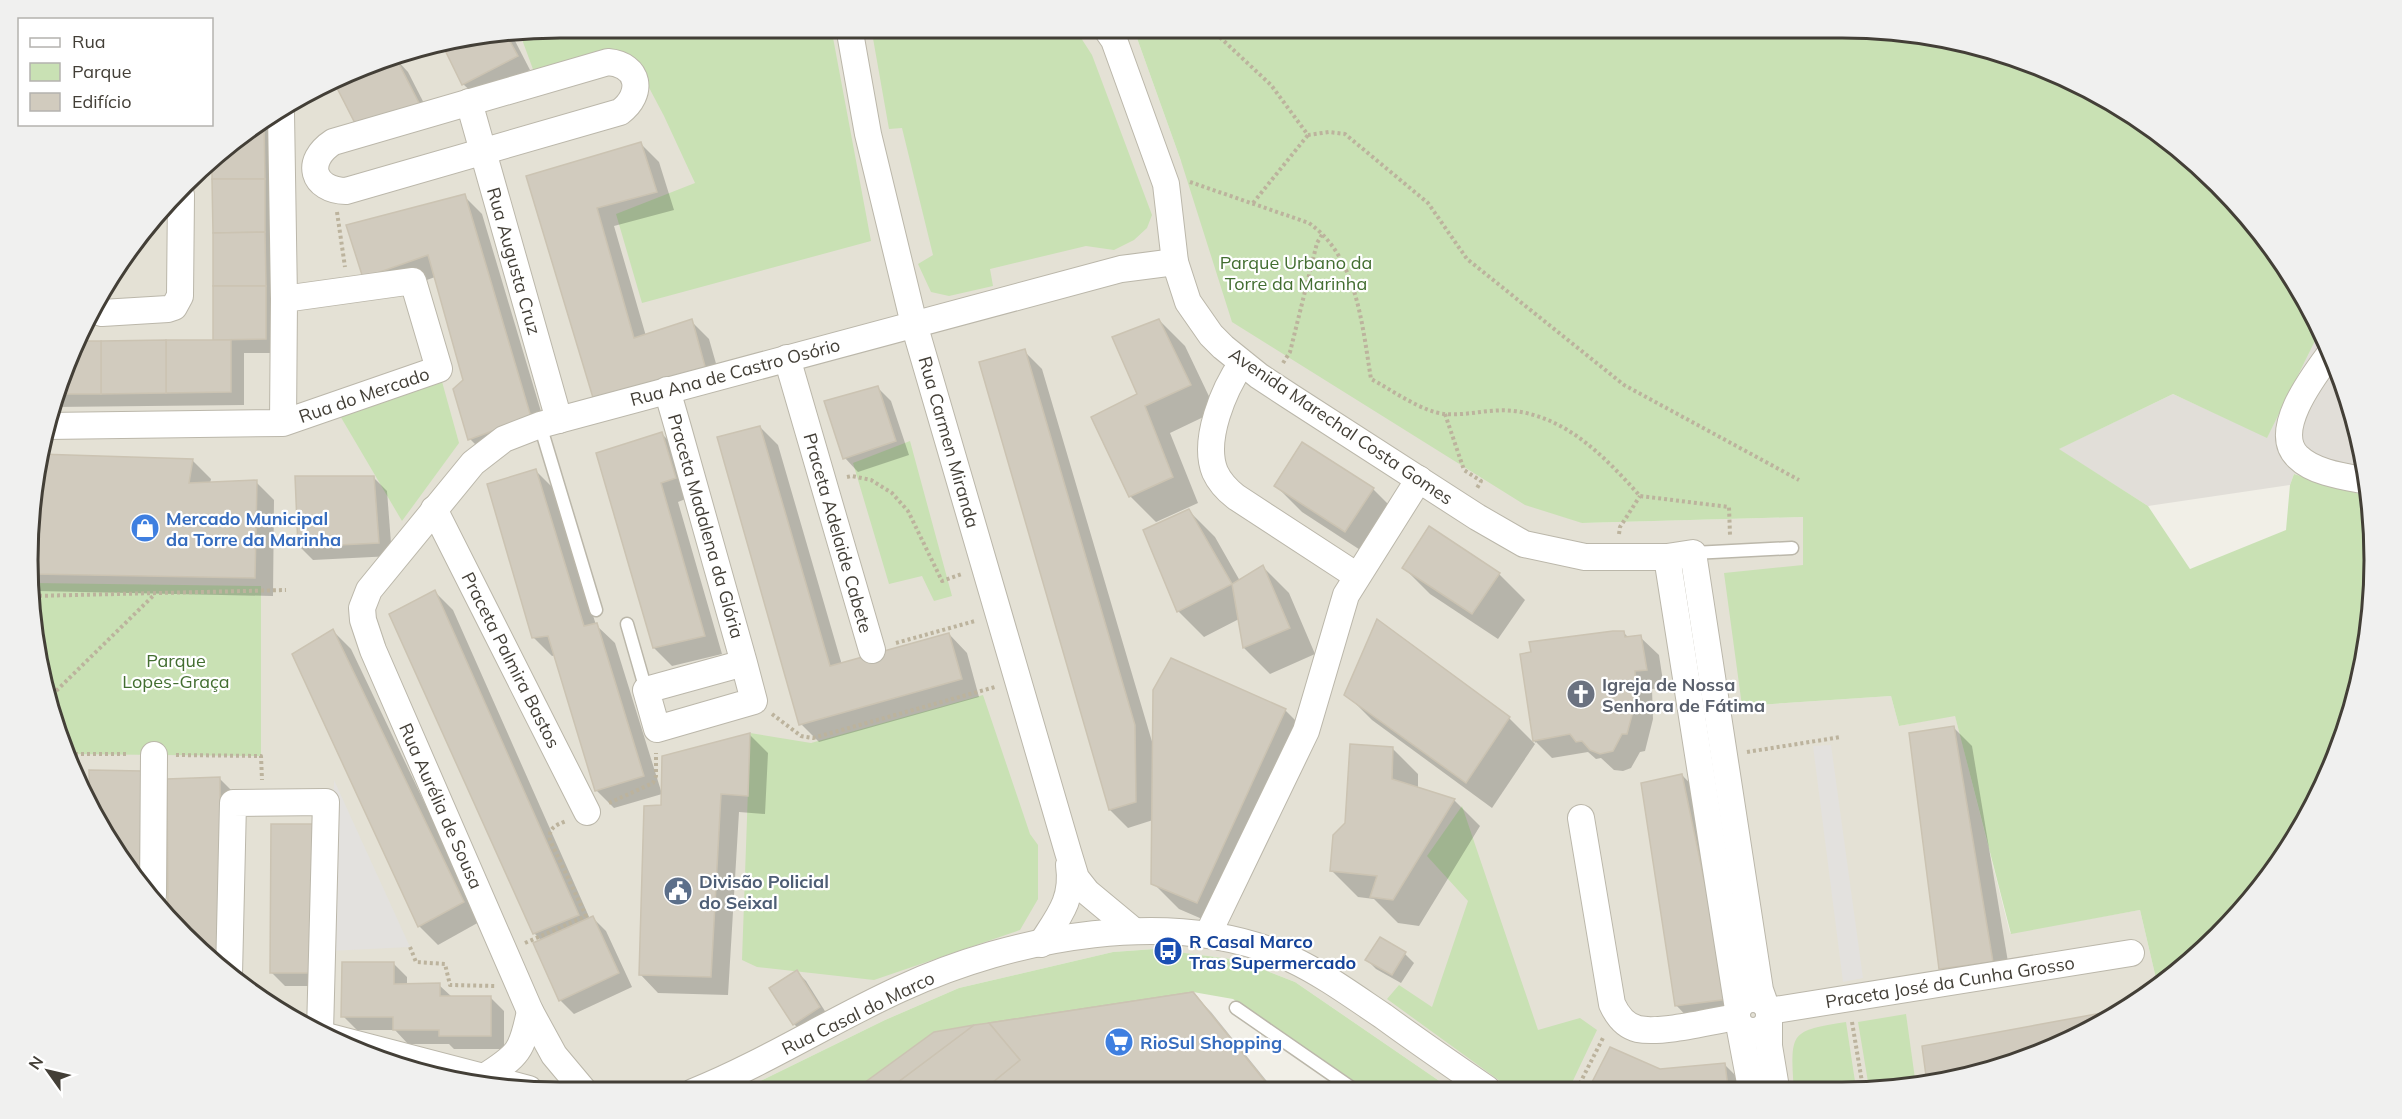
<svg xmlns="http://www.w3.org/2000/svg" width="2402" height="1119" viewBox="0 0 2402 1119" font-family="Mulish,sans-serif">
	<rect width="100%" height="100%" fill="#f1efe7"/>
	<path fill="#e4e1d5" d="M560,27H1133L1181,161L1582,523L1803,517L1804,565L1742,706L1891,696L1899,726L1955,715L2010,933L2140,910L2158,987L2046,1052L1912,1087L1451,1089L1295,982L1238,960L1155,949L1113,952L959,988L885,1020L740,1091L559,1092L455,1082L355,1051L263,1002L183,936L82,795L32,629L37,455L68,355L117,264L235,137L388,55Z"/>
	<path fill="#e1ded8" d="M2323,335L2335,356L2365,456L2369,497L2294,474L2290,485L2148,506L2058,449L2173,394L2267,437L2315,341Z"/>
	<g fill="#c9e1b4">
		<path d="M560,27H831L871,241L642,303L616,214L695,183L664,116L636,63L534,72L520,34Z"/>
		<path d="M871,27H1074L1092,55L1152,215L1147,228L1134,240L1114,250L1086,246L990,269L993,286L949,296L931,292L918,264L933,255L902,128L889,129Z"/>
		<path d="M1133,27H1843L1947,37L2047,68L2139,117L2219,183L2285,264L2323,335L2315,341L2267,438L2173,394L2059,449L2148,506L2190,569L2286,530L2290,485L2294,474L2369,497L2375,560L2365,664L2334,764L2265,884L2166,982L2158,987L2140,910L2011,934L1955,716L1899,726L1891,696L1742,706L1724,573L1803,565V517L1582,523L1525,505L1232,322L1181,161Z"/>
		<path d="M441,378L459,443L402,521L339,414Z"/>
		<path d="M910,441L952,596L934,601L922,576L889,584L853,463Z"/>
		<path d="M33,583L261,586V756L69,754L32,629Z"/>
		<path d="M983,695L1030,834L1038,845V899L1020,930L874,980L757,967L742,960L750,733L811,743Z"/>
		<path d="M1462,806L1538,1030L1580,1018L1597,1030L1569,1089H1511L1387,999L1399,985L1432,1007L1468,901L1427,856Z"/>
		<path d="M1155,949L1238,960L1295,982L1451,1089H1366L1233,999L1193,992L934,1032L853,1091H740L885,1020L959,988L1113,952Z"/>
		<path d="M1906,1014L1916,1086L1869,1088L1858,1022Z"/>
		<path d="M1846,1022L1856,1088H1794C1790,1031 1791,1031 1846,1022Z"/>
	</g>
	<g fill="#e3e1de">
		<path d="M1831,745L1863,978L1843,982L1813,746Z"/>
		<path d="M334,780L410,947L329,951Z"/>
	</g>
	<g fill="#0003">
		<path d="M512,35L530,70L477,97L463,84L445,46Z"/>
		<path d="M395,58L408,72L431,117L374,144L360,130Z"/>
		<path d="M262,123L277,136L279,353H244V405L53,407L68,355L74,343L215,341L214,160L235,137Z"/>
		<path d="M641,144L659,162L674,210L614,226L646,336L691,321L709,339L723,388L613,418L528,177Z"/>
		<path d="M464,196L482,214L548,435L488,457L470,439L465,381L435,277L383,296L365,278Z"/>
		<path d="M1159,320L1185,346L1216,411L1170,433L1198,503L1156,522L1130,496L1093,417L1139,394Z"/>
		<path d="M1024,351L1042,369L1153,745L1285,710L1311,736L1223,928L1179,909L1153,883V820L1128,828L1110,810Z"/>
		<path d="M878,388L891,401L909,455L858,472L845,458Z"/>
		<path d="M760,427L778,445L842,665L949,634L967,653L979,697L819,742L801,724Z"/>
		<path d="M662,434L680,452L693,496L678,502L722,654L672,666L654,648Z"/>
		<path d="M37,456L193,461L211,479L210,484L256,482L274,500L273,596L37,591L33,586Z"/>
		<path d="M536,471L554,489L596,625L615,643L662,794L614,808L596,790L556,655L552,656L533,637Z"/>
		<path d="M373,477L387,491L392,556L313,560L300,547Z"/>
		<path d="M1276,486L1373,489L1399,515L1371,557L1302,512Z"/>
		<path d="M1189,511L1215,537L1240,581L1263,567L1289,593L1315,654L1270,674L1244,648L1239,619L1204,637L1178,611Z"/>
		<path d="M1404,568L1499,574L1525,600L1498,639L1430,594Z"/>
		<path d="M435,592L453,610L590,919L593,918L606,931L632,987L574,1014L560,1000L542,941L534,933Z"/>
		<path d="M333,631L351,649L481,921L438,945L419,926L294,655Z"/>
		<path d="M1613,633H1624L1629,638L1640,637L1659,655L1664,688L1652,689L1653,719L1645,751L1640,752L1631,768L1623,771L1614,770L1601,758L1596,759L1588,752L1552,758L1536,742L1535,743L1521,655L1533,654L1531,644Z"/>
		<path d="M1346,694L1509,718L1535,744L1492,808L1372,720Z"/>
		<path d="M1954,728L1972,746L2011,980L1959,986L1941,968Z"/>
		<path d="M750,735L768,753L765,814L739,812L728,995L658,993L640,974L662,807L663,757Z"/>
		<path d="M1392,748L1418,774V789L1454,800L1480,826L1419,926L1398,923L1374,899L1358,897L1332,871L1347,823Z"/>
		<path d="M1682,775L1700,794L1746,1017L1694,1024L1676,1005Z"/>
		<path d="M220,779L238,797L239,982L183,936L170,918Z"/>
		<path d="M329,840L327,986H285L271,972Z"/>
		<path d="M1405,954L1414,963L1401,983L1376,969L1367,960Z"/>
		<path d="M394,964L407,977V985H439L452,997H490L504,1011V1049H454L449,1044H408L395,1030H357L343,1016Z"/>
		<path d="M797,972L806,981L828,1016L803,1033L794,1024Z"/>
		<path d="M1192,993L1211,1012L1274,1090L856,1091Z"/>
		<path d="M1611,1049L1660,1071L1725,1065L1748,1088H1591Z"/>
	</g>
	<g fill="#d1cbbe" stroke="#cbc3b2" stroke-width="1.5">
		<path d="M507,36L518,56L462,85L443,46Z"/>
		<path d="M395,56L419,103L359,131L335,84Z"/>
		<path d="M264,122L265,179H212V162L235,137Z"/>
		<path d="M641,142L657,192L597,208L634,338L692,319L706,370L594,401L526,176Z"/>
		<path d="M212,179H265V232L213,233Z"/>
		<path d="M465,194L531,417L468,440L453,389L463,380L428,255L363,278L346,225Z"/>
		<path d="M265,232L266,286H213V233Z"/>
		<path d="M213,286H266V339L213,340Z"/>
		<path d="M1159,319L1191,385L1145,406L1173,477L1129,497L1091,417L1137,394L1112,337Z"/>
		<path d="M166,340H231V392L166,393Z"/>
		<path d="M166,340V393L101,394V341Z"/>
		<path d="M75,341H101V394H56L68,355Z"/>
		<path d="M1025,349L1135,725L1136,802L1109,810L979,362Z"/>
		<path d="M878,386L896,441L843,459L824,401Z"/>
		<path d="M760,426L830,666L949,633L962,679L799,725L717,437Z"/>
		<path d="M662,432L676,478L661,483L705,636L653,648L596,453Z"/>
		<path d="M1302,442L1374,488L1345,532L1274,486Z"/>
		<path d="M38,454L193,459L189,483L257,480L255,578L33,574Z"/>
		<path d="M536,469L584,626L597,623L644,776L595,791L548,636L532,638L487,484Z"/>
		<path d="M295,476H374L379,543L298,547Z"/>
		<path d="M1189,509L1232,584L1177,612L1143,530Z"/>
		<path d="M1429,526L1500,573L1472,614L1402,568Z"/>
		<path d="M1263,565L1290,628L1243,648L1232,584Z"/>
		<path d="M435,590L579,915L533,934L389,614Z"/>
		<path d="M1377,619L1510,717L1466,783L1344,695Z"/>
		<path d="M333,629L464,902L418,927L292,654Z"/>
		<path d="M1613,631H1624L1625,637L1641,635L1647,670L1635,671L1636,700L1627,734H1622L1613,751L1600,754L1590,750L1582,741L1576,742L1570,734L1533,741L1520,654L1531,652L1529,642Z"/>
		<path d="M1171,658L1286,709L1197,903L1151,884L1153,690Z"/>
		<path d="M1954,726L1993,962L1939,969L1909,733Z"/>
		<path d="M750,733L748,796L721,794L711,977L639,975L644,806L661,805L662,756Z"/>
		<path d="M1350,744L1393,747L1392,779L1455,799L1393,900L1370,897L1377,876L1330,871L1333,835L1345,823Z"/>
		<path d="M89,770L142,771L143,880L90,806Z"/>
		<path d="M1682,774L1729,999L1675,1006L1641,783Z"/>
		<path d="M220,777L221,967L183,936L168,916L167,779Z"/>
		<path d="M271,824H316L314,973H270Z"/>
		<path d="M593,916L619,973L559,1001L533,943Z"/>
		<path d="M1380,937L1406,952L1392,975L1365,960Z"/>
		<path d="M342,962H394V984L440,983V996H491V1036H439V1030H393V1017H341Z"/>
		<path d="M797,970L820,1007L793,1025L769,988Z"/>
		<path d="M1193,992L1272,1090L982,1091L1020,1060L989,1023Z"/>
		<path d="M1193,992L1272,1090L982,1091L1020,1060L989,1023Z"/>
		<path d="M2118,1010L2046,1052L1927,1083L1922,1046Z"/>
		<path d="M989,1023L1020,1060L982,1091H886L974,1025Z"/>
		<path d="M974,1025L886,1091H853L934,1032Z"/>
		<path d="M1610,1047L1660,1069L1725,1063L1728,1088H1589Z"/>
	</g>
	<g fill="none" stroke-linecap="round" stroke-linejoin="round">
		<g stroke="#bbb7aa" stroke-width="15">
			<g id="service">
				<path d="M540,425L596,610"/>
				<path d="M1693,553L1792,548"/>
				<path d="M627,624L646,690"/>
				<path d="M1236,1008L1353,1089"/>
			</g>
		</g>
		<g stroke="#bbb7aa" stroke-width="28">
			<g id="minor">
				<path d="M849,27L868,134L914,324L1068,852L1076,878L1087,892L1134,931"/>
				<path d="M1105,27L1114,40L1166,184L1175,262L1188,302L1211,335L1223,347L1259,376L1291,397L1477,517L1524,544L1585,557H1667L1693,553L1760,990L1765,1004"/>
				<path d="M608,62C640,65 644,94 620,112L346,191C312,190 304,161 333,142Z"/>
				<path d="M469,102L559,420"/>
				<path d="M281,113L284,299"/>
				<path d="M92,310L102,313L168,309L174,307L180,296L181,195"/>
				<path d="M2332,351C2315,374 2270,431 2298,457C2314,473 2346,477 2367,481"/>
				<path d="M787,358L872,650"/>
				<path d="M1242,363C1224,389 1202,440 1215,472C1220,483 1227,490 1236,497L1357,576"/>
				<path d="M667,390L678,428L744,663L754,701L657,729L646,690L744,663"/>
				<path d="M46,426L283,423L439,369L413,281L284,299L283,423"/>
				<path d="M434,509L587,812"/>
				<path d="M1667,557L1738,1009"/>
				<path d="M1581,818L1612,1004C1617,1015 1625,1026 1638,1029C1661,1034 1712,1021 1736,1017"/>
				<path d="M153,895L154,755"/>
				<path d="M1208,934L1306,731L1346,595L1419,479"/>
				<path d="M1041,944C1059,916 1074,899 1069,865"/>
				<path d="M229,974L233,803L326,802L320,1032"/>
				<circle cx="1753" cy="1015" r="16"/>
				<path d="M1769,1011L2131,953"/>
				<path d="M1769,1019V1046L1776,1088"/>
				<path d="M1739,1024L1751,1088"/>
				<path d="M326,1036L529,1089"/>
				<path d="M484,1077C519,1055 522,1051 530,1011"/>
				<path d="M585,1092L554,1055L530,1011L373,650L363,620L362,608L369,590L473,463L504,439L540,425L1121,269L1175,262"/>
				<path d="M693,1092C765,1063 830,1021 900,989C1012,937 1174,905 1291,959C1323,974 1353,996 1383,1016C1417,1041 1452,1065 1487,1089"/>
			</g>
		</g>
		<g stroke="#bcb39d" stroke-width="4" stroke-dasharray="3 3" stroke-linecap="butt">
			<path d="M1211,29L1271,85L1308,135L1329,132L1345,134L1428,203L1467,259L1624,385L1799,480"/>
			<path d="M1190,182L1309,223C1357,257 1362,324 1371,379C1392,390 1422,412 1445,414C1468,416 1491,408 1514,411C1567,417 1606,458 1640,496L1729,507L1730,535"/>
			<path d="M1253,203L1308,135"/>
			<path d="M337,212L345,267"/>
			<path d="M1283,363L1290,352L1317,243L1323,233"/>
			<path d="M1445,414L1464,470L1481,481L1476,490"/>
			<path d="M847,477L852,476L871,480L892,493L908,511L942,581L962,574"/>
			<path d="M1619,534L1620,527L1640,496"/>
			<path d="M33,596L286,590"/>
			<path d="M896,643L975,621"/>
			<path d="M52,695L154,595"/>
			<path d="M772,714L801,736L813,738L995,687"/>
			<path d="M1747,752L1841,737"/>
			<path d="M69,754H129"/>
			<path d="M176,755L261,756L262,780"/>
			<path d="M609,803L653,783L656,776V753"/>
			<path d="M525,943L586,916L550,840C548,828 556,825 566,821"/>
			<path d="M410,947L416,962L445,964L450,985L495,986"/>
			<path d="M1852,1022L1863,1088"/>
			<path d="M1577,1089L1604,1036"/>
		</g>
		<use href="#service" stroke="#fff" stroke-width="12"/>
		<use href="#minor" stroke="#fff" stroke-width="26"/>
	</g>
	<defs>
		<g id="shop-disc" transform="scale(1.5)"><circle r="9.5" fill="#3f7fe0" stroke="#fff"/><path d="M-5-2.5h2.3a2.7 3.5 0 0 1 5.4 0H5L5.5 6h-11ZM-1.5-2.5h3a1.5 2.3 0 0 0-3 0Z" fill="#fff"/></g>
		<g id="church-disc" transform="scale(1.5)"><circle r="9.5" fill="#6b7280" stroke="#fff"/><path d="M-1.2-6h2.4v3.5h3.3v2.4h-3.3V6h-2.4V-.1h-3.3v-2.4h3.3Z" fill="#fff"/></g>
		<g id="civic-disc" transform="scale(1.5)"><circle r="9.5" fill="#5c6f8a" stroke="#fff"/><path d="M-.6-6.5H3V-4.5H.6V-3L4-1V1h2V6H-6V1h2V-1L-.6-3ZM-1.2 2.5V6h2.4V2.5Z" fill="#fff"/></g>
		<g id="bus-disc" transform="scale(1.5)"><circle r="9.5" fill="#1a4fb4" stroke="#fff"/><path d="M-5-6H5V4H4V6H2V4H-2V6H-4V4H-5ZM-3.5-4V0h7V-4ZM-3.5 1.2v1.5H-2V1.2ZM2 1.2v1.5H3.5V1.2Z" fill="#fff"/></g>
		<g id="supermarket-disc" transform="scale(1.5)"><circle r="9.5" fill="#3f7fe0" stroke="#fff"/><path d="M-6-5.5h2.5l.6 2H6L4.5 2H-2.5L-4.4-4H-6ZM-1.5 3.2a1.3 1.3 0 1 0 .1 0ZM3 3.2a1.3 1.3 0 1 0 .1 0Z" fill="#fff"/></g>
	</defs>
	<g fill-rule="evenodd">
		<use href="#shop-disc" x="145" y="528"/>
		<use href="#church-disc" x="1581" y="694"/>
		<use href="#civic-disc" x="678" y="891"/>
		<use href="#bus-disc" x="1168" y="951"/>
		<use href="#supermarket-disc" x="1119" y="1042"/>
	</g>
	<g text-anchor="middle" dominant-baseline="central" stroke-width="4.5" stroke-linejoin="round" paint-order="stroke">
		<g font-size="18" fill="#433f37" stroke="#fff">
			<text transform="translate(514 261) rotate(74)">Rua Augusta Cruz</text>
			<text transform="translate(735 372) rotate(-15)">Rua Ana de Castro Osório</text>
			<text transform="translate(364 395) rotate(-19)">Rua do Mercado</text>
			<text transform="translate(1341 426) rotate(34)">Avenida Marechal Costa Gomes</text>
			<text transform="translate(949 442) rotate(74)">Rua Carmen Miranda</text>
			<text transform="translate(706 526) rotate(74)">Praceta Madalena da Glória</text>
			<text transform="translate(838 533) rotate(74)">Praceta Adelaide Cabete</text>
			<text transform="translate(511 660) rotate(63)">Praceta Palmira Bastos</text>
			<text transform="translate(441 806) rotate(66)">Rua Aurélia de Sousa</text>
			<text transform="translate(1950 982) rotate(-9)">Praceta José da Cunha Grosso</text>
			<text transform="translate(858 1013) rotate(-26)">Rua Casal do Marco</text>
		</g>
		<g font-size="18" fill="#436e31" stroke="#fff">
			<text x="1296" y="262">Parque Urbano da<tspan x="1296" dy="21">Torre da Marinha</tspan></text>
			<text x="176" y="660">Parque<tspan x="176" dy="21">Lopes-Graça</tspan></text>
		</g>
		<g font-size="18" font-weight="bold" fill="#366cbe" stroke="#fff" text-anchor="start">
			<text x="166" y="518">Mercado Municipal<tspan x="166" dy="21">da Torre da Marinha</tspan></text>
			<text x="1140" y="1042">RioSul Shopping</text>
		</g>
		<g font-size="18" font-weight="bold" fill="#5b616d" stroke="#fff" text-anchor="start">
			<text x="1602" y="684">Igreja de Nossa<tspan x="1602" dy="21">Senhora de Fátima</tspan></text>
		</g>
		<g font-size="18" font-weight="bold" fill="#4e5e75" stroke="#fff" text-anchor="start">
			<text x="699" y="881">Divisão Policial<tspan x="699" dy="21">do Seixal</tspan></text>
		</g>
		<g font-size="18" font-weight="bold" fill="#164399" stroke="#fff" text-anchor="start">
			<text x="1189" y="941">R Casal Marco<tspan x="1189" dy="21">Tras Supermercado</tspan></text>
		</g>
	</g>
	<path d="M0 0H2402V1119H0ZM560 38H1842A522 522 0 0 1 2364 560V560A522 522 0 0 1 1842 1082H560A522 522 0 0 1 38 560V560A522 522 0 0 1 560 38Z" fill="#f0f0ef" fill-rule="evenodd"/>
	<path fill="none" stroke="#433f37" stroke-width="3" d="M560 38H1842A522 522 0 0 1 2364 560V560A522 522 0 0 1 1842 1082H560A522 522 0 0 1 38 560V560A522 522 0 0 1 560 38Z"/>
	<rect x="18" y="18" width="195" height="108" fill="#ffffff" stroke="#b4b2af" stroke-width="1.5"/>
	<rect x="30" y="38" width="30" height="9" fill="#ffffff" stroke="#b4b2af" stroke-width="1.5"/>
	<text x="72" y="48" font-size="18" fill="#433f37">Rua</text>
	<rect x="30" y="63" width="30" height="18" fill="#c9e1b4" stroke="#b4b2af" stroke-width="1.5"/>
	<text x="72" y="78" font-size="18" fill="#433f37">Parque</text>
	<rect x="30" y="93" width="30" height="18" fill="#d1cbbe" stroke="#b4b2af" stroke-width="1.5"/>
	<text x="72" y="108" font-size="18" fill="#433f37">Edifício</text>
	<g transform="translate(48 1071) rotate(304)" stroke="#ffffff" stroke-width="4.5" paint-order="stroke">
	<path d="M0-4.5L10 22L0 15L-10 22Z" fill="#433f37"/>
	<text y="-9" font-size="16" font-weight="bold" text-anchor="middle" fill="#433f37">N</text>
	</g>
</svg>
